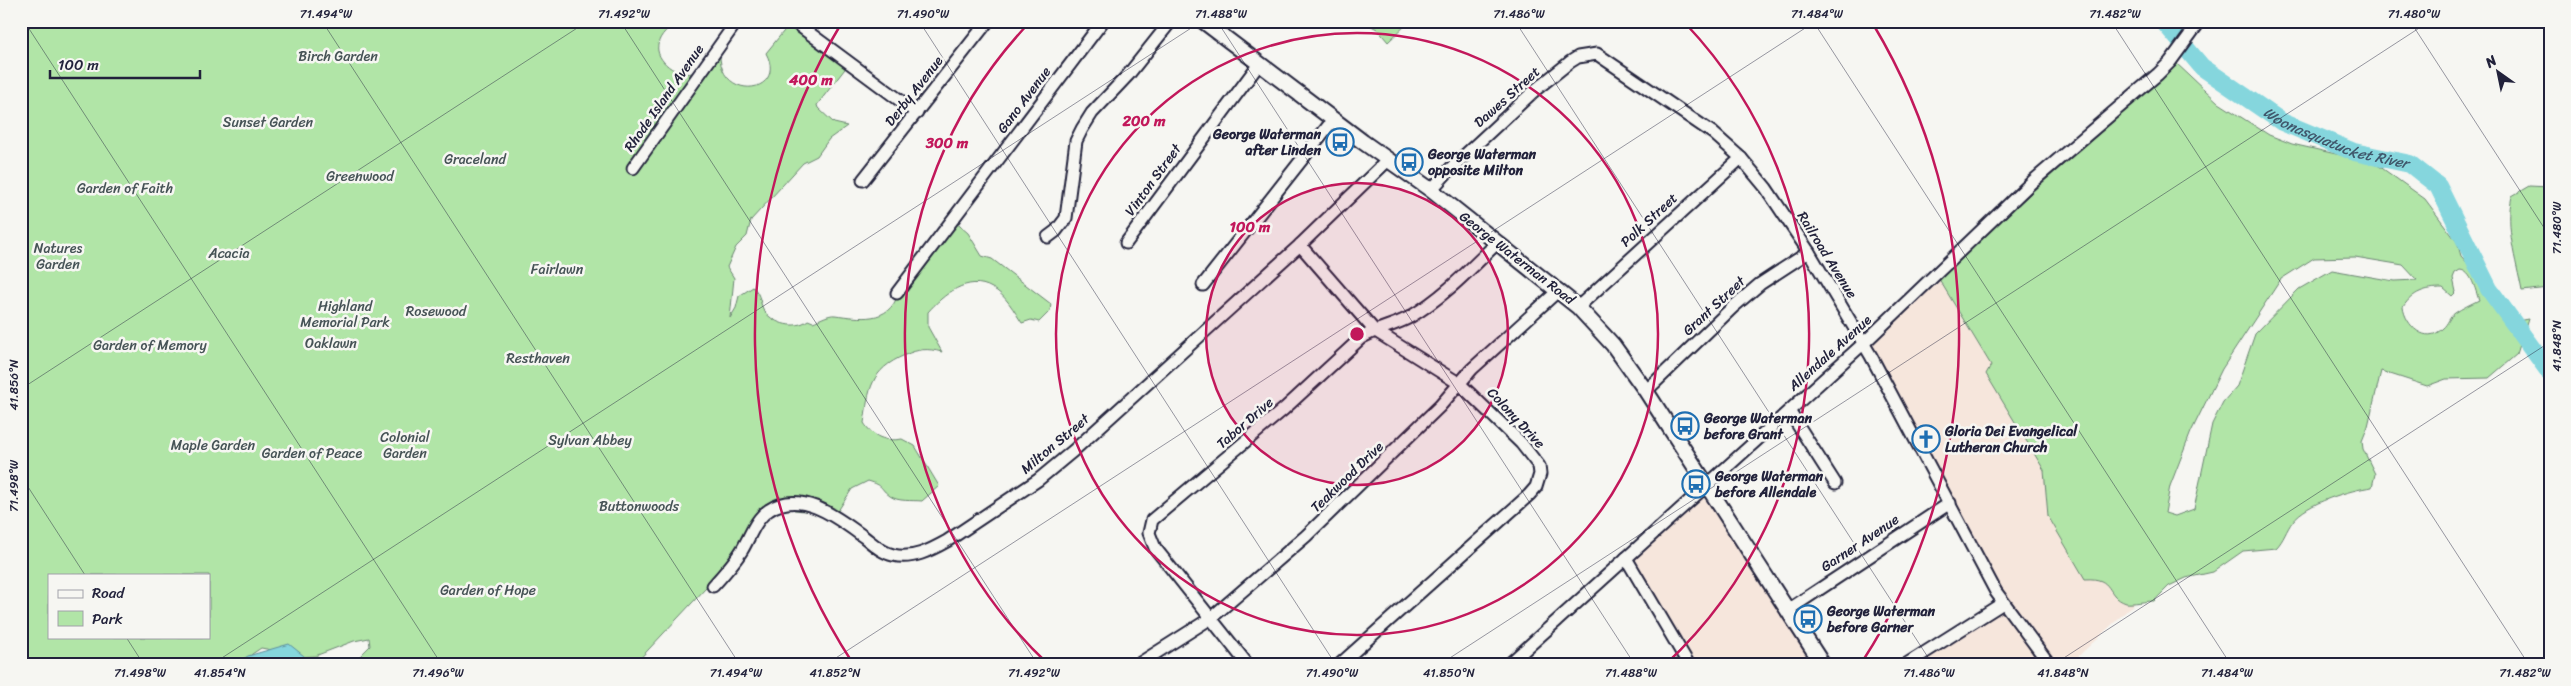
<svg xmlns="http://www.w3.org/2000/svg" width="2571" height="686" viewBox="0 0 2571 686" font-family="Sriracha,sans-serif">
	<rect width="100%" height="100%" fill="#f6f6f2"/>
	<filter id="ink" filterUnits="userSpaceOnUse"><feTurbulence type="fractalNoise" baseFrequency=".02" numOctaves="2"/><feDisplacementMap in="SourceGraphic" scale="10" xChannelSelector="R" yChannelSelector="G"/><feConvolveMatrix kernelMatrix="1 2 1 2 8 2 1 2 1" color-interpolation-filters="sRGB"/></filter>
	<g filter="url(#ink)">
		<g fill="#f6e6dc">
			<path d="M1939,279L1991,365L2044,470L2048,516L2098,578L2109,585L2115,597L2127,603L2136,602L2069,665H1920L1918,662L2003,606L1906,422L1870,343Z"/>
			<path d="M1707,491L1824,665H1688L1632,559Z"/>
		</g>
		<g fill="#b1e5a7" stroke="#6a8471" fill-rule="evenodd">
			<path d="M21,21H677C670,27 659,35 658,45C655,61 678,77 692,73C702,71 712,59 720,53C718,102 788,95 766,53L792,21L848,65L817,105L818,108L834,123L847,126L829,139L817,156L803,163L751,220L747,236L736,247L727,267L734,278L730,318L736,308L739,296L753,287C762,296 759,304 765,312C774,324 796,330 808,320L813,322C819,320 829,314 835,315C859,318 889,324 898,294L953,220L968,233L982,256L992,259L1051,304L1050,311L1039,322L1031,320L1022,323C1014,311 1006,295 992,288C968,274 943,295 928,312V327L942,352C927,348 918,349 905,355C870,370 869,389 864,423C873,437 885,442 902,439L915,446L939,486L922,501C912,500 898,502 890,496C879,488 885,486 868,481L852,489L834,517L825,513L794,510L792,508L766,514L720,573L634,665H341L355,661L370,646L369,638L354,641L315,656L296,657L278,651L261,648L252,654L244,665H21ZM49,575H209V637H49Z"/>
			<path d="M1362,21H1410L1388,42L1377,29Z"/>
			<path d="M2176,63L2219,103L2269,135L2292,144L2358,159L2379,166L2425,199L2457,242L2461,256L2470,266L2489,303L2517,321L2528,319L2517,354L2489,378L2446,379L2427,386L2381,371L2368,426L2362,441L2363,449L2375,474L2372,487C2350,490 2306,503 2293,521C2286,530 2284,540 2276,548L2243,551L2213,572L2186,578L2169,586L2154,601C2147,601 2132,604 2126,603C2105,596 2115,577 2085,579L2048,516L2044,470L1986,374L1991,365L1939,279L2033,191L2161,80ZM2355,257L2403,265L2417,280L2394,281L2332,270L2299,289L2255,334L2237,386L2223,402L2212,424L2194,509L2175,516L2165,513L2170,486L2191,432L2222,369L2281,279L2314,258ZM2460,270C2472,271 2475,290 2479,300C2471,304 2462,308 2455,313C2449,317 2448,324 2443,328C2426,346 2405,325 2403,307C2413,292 2425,288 2443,288L2452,296L2456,292L2453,278L2455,273Z"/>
			<path d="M2529,186L2550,187V295L2548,288L2522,291C2516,260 2505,227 2512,196Z"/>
		</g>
		<path fill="#85d6dd" stroke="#5d8e9c" d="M289,644L309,660L322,664L233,665L248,656Z"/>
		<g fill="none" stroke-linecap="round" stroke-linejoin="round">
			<path stroke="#85d6dd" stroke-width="18" id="s1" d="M2163,21L2202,67L2282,122L2354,152L2410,164L2438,186L2489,289L2550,373"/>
			<g stroke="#22223b" stroke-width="15">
				<g id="minor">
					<path d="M793,21L917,113"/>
					<path d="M2549,21L2550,22"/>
					<path d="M633,168L737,21"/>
					<path d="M863,180L988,21"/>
					<path d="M1431,190L1452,167L1534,91L1570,62L1578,57L1597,54L1713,133L1741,158L1766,188L1809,252L1871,356L1996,592L2050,665"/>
					<path d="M1048,237L1056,231L1066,218L1076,141L1082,129L1092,113L1128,75L1171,21"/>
					<path d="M1126,243L1259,64"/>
					<path d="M1300,245L1374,330L1460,384L1521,443L1539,466L1540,474L1536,487L1529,495L1339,665"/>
					<path d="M1203,285L1333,120"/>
					<path d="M897,293L1103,21"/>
					<path d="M1578,307L1741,158"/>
					<path d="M1646,391L1733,307L1760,284L1809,252"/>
					<path d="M1789,411L1835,483"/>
					<path d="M1626,558L1689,665"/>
					<path d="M713,586C723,575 734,563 742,550C750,537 755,519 769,510C801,488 839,519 864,537C873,544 882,553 893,555C912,560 931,550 947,541L1038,480L1073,451L1300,245L1388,160"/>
					<path d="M1788,610L1950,503"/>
					<path d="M1137,665L1211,618L1306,536L1440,406L1472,369L1559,290"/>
					<path d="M1248,665L1155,548L1149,533L1152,520L1284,409L1361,338C1377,328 1394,326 1410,317C1444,297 1470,269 1498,242"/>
					<path d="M1508,665L1864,343L2033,181L2158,74L2170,62L2200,21"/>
					<path d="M1905,665L2003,603"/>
				</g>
			</g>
			<g stroke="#22223b" stroke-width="18">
				<path id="major" d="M1203,21L1363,142L1431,190L1578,307L1613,345L1646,391L1823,665"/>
			</g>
			<use href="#minor" stroke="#f6f6f2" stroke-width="11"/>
			<use href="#major" stroke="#f6f6f2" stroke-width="14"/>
		</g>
	</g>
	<path fill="none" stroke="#22223b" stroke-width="1" stroke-opacity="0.45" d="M24,21L442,665M322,21L740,665M620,21L1038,665M919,21L1336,665M1217,21L1635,665M1515,21L1933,665M1813,21L2231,665M2111,21L2529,665M2410,21L2550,237M21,389L588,21M21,476L85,575M126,637L144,665M211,665L1202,21M825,665L1816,21M1439,665L2430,21M2053,665L2550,342"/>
	<circle cx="1357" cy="334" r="151" fill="#c2185b" fill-opacity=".12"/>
	<g fill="none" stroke="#c2185b" stroke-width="2.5">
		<circle cx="1357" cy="334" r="151"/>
		<circle cx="1357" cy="334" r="301"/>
		<path d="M1049 665A452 452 0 0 1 1029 23M1685 23A452 452 0 0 1 1665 665"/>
		<path d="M852 662A602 602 0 0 1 841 24M1873 24A602 602 0 0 1 1862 662"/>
	</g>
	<defs>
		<g id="bus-ring" transform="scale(1.4375)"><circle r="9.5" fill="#f6f6f2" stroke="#1f6fb2" stroke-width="1.5"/><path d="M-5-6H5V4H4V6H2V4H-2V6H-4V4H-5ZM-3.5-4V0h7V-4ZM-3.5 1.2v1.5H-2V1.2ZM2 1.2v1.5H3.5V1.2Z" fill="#1f6fb2"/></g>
		<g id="church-ring" transform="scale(1.4375)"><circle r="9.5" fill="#f6f6f2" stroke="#1f6fb2" stroke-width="1.5"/><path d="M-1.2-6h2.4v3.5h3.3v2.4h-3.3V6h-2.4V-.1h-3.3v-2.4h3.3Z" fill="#1f6fb2"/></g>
	</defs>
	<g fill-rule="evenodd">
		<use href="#bus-ring" x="1340" y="142"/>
		<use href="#bus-ring" x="1409" y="162"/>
		<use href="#bus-ring" x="1685" y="426"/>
		<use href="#church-ring" x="1926" y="439"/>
		<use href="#bus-ring" x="1696" y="484"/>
		<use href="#bus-ring" x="1808" y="619"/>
	</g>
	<g text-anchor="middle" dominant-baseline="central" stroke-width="5" stroke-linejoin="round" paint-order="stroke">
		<g font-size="14" fill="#465356" stroke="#f6f6f2">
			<text x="338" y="56">Birch Garden</text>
			<text x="268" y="122">Sunset Garden</text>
			<text x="475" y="159">Graceland</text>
			<text x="360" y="176">Greenwood</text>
			<text x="125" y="188">Garden of Faith</text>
			<text x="58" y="248">Natures<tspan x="58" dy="16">Garden</tspan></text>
			<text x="229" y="253">Acacia</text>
			<text x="557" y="269">Fairlawn</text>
			<text x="345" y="306">Highland<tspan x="345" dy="16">Memorial Park</tspan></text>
			<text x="436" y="311">Rosewood</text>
			<text x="331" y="343">Oaklawn</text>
			<text x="150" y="345">Garden of Memory</text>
			<text x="538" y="358">Resthaven</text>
			<text x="405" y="437">Colonial<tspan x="405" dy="16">Garden</tspan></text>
			<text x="590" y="440">Sylvan Abbey</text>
			<text x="213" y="445">Maple Garden</text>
			<text x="312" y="453">Garden of Peace</text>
			<text x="639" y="506">Buttonwoods</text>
			<text x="488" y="590">Garden of Hope</text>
		</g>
		<g font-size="14" fill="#22223b" stroke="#f6f6f2">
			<text transform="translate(914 91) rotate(-52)">Derby Avenue</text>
			<text transform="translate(1507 97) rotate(-42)">Dawes Street</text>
			<text transform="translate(664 98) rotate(-55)">Rhode Island Avenue</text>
			<text transform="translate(1024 100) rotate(-53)">Gano Avenue</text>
			<text transform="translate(1153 180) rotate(-54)">Vinton Street</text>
			<text transform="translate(1649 220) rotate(-43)">Polk Street</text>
			<text transform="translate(1827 255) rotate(58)">Railroad Avenue</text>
			<text transform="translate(1517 258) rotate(38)">George Waterman Road</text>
			<text transform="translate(1714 306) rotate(-43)">Grant Street</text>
			<text transform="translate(1830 353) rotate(-42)">Allendale Avenue</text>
			<text transform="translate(1516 418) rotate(47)">Colony Drive</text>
			<text transform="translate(1245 423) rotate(-41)">Tabor Drive</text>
			<text transform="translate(1055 444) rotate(-40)">Milton Street</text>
			<text transform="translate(1347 477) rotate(-44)">Teakwood Drive</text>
			<text transform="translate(1860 543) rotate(-34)">Garner Avenue</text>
		</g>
		<g font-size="14" font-weight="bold" fill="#22223b" stroke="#f6f6f2" text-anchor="start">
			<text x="1321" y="134" text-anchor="end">George Waterman<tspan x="1321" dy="16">after Linden</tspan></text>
			<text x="1428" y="154">George Waterman<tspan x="1428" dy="16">opposite Milton</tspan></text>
			<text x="1704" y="418">George Waterman<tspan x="1704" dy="16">before Grant</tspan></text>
			<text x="1945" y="431">Gloria Dei Evangelical<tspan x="1945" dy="16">Lutheran Church</tspan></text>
			<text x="1715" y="476">George Waterman<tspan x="1715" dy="16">before Allendale</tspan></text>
			<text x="1827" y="611">George Waterman<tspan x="1827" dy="16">before Garner</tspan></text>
		</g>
		<g font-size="15" font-style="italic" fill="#40586c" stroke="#f6f6f2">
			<text stroke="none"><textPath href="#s1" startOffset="214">Woonasquatucket River</textPath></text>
		</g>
	</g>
	<circle cx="1357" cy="334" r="8" fill="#c2185b" stroke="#f6f6f2" stroke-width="2.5"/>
	<g font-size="15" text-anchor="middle" font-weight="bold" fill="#c2185b" stroke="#f6f6f2" stroke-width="5" stroke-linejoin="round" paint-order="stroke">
		<text x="811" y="85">400 m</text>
		<text x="1144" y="126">200 m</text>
		<text x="947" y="148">300 m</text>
		<text x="1250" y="232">100 m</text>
	</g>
	<rect width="2571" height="686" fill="none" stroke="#f6f6f2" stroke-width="55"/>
	<rect x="48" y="574" width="162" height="65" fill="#f6f6f2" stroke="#a1a1a9"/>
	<rect x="58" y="590" width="25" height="8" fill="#f6f6f2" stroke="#a1a1a9"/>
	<text x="92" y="598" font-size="15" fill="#22223b">Road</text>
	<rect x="58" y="611" width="25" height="15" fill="#b1e5a7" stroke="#a1a1a9"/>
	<text x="92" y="624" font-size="15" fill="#22223b">Park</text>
	<g transform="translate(2498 72) rotate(327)" stroke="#f6f6f2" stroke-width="4" paint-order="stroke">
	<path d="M0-4L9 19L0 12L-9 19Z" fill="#22223b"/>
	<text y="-8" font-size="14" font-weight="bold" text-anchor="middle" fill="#22223b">N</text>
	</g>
	<path d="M50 70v8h150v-8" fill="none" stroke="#22223b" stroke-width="2.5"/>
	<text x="58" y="70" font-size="15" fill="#22223b" stroke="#f6f6f2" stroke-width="4" paint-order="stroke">100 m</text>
	<rect x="28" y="28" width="2516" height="630" fill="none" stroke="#22223b" stroke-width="2"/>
	<g font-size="12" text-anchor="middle" fill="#22223b">
		<text x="326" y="18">71.494°W</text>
		<text x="624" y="18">71.492°W</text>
		<text x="923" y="18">71.490°W</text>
		<text x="1221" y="18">71.488°W</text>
		<text x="1519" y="18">71.486°W</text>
		<text x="1817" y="18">71.484°W</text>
		<text x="2115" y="18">71.482°W</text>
		<text x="2414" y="18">71.480°W</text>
		<text transform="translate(2557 228) rotate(-90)" y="4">71.480°W</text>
		<text transform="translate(2557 346) rotate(-90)" y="4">41.848°N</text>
		<text transform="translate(14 385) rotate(-90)" y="4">41.856°N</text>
		<text transform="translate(14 486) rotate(-90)" y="4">71.498°W</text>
		<text x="140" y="677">71.498°W</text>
		<text x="220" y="677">41.854°N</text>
		<text x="438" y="677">71.496°W</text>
		<text x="736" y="677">71.494°W</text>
		<text x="835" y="677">41.852°N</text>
		<text x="1034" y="677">71.492°W</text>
		<text x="1332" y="677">71.490°W</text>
		<text x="1449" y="677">41.850°N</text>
		<text x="1631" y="677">71.488°W</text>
		<text x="1929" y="677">71.486°W</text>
		<text x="2063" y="677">41.848°N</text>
		<text x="2227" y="677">71.484°W</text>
		<text x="2525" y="677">71.482°W</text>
	</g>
</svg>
